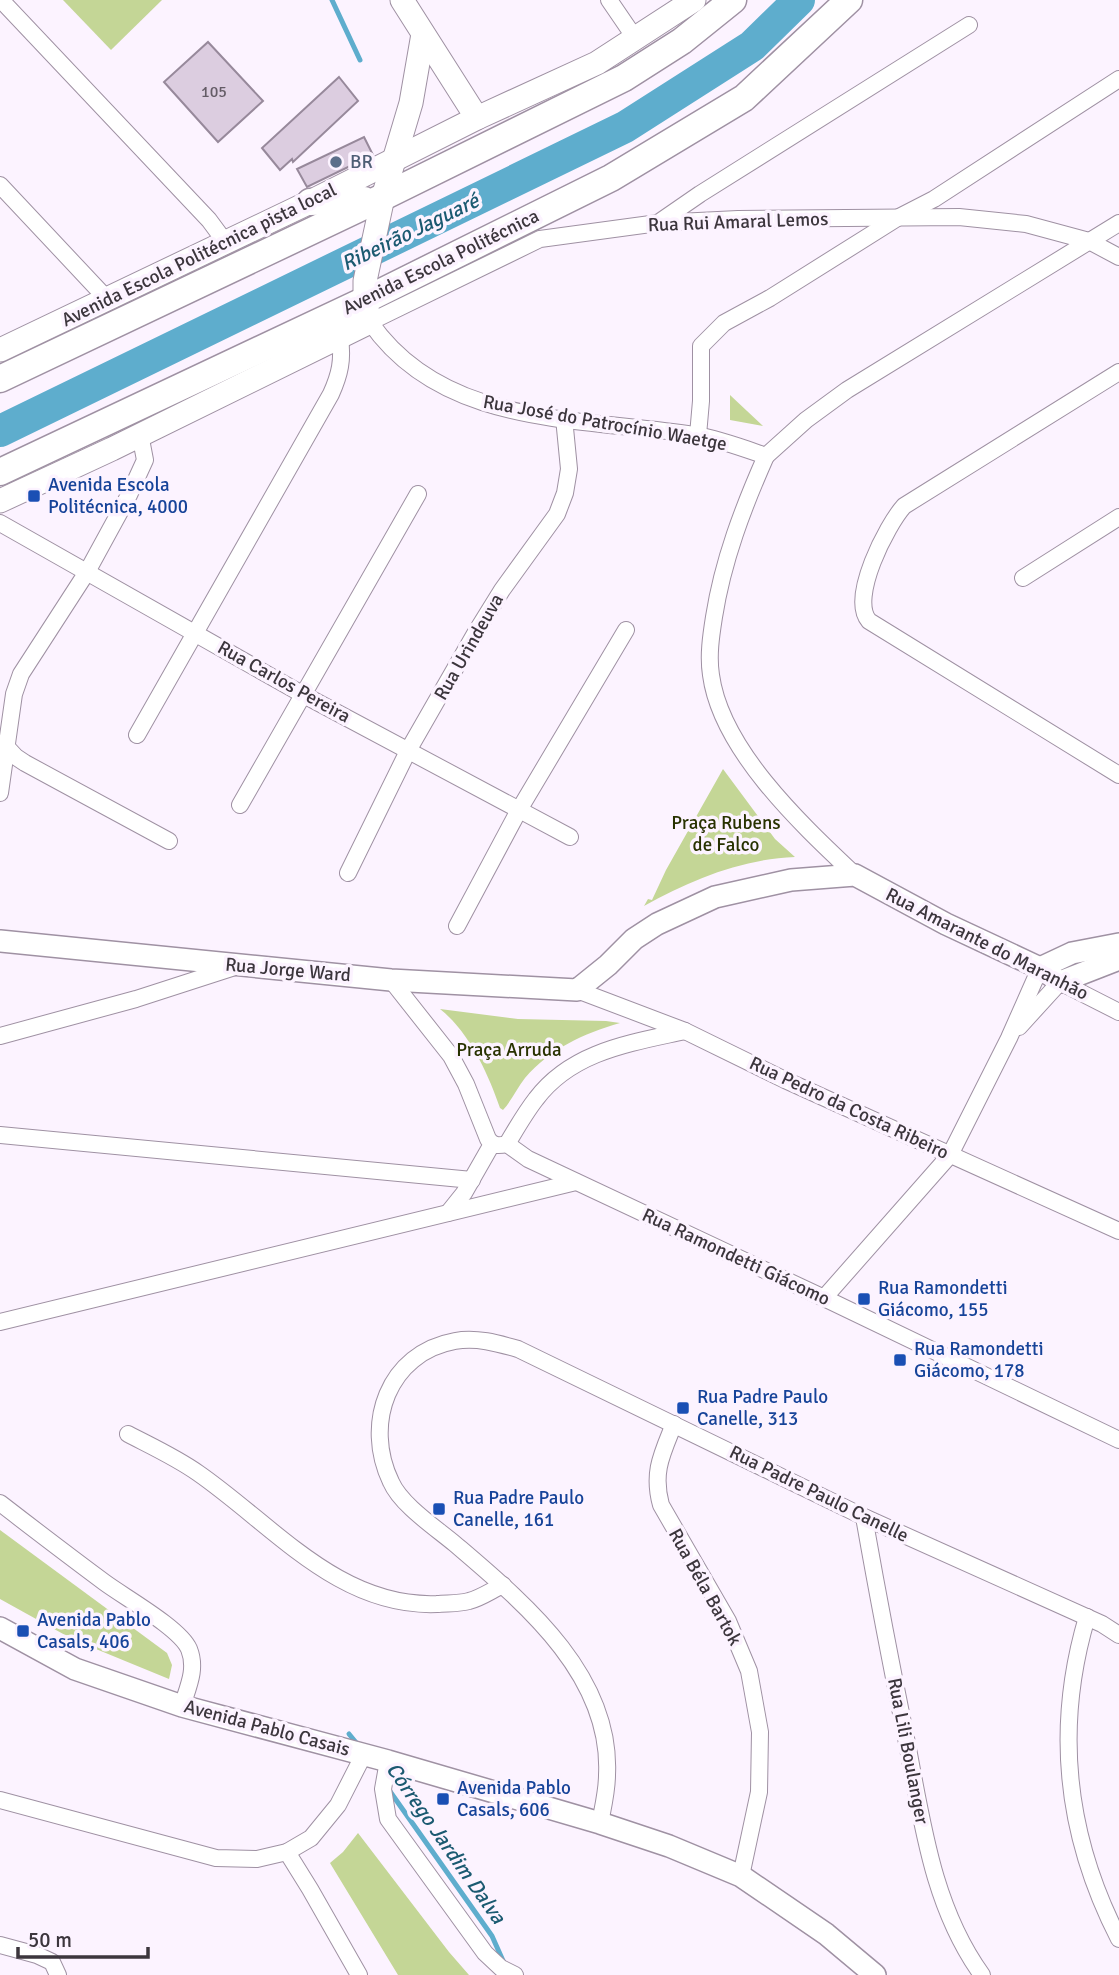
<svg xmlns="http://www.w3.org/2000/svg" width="1119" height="1975" viewBox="0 0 1119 1975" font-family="Signika,sans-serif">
	<rect width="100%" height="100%" fill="#fcf3ff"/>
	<g fill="#c4d696">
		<path d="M63,0H162L111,50Z"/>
		<path d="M730,395L763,426L730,420Z"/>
		<path d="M723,769L775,839L795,857C741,859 691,880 644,906L648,899L652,900L666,870Z"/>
		<path d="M440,1009L518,1019L606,1021L620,1023C583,1034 551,1048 525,1078C517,1088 512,1100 503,1110L500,1108C488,1073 469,1032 440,1009Z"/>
		<path d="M0,1530L167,1653L172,1665L169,1679L74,1640L0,1599Z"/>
		<path d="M358,1833L449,1952L469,1975H398L330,1863L343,1852Z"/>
	</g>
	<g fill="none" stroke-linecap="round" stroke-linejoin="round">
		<g stroke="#5eadcd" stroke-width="5">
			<path d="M332,0L360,60"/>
			<path d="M349,1734L358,1745"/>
			<path d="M389,1790L492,1936L504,1963"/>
		</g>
		<path stroke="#5eadcd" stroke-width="32" d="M0,431L625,127L752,46L799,0"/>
	</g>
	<g fill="#dccde0" stroke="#97899b" stroke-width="2">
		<path d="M208,42L263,101L218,142L164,82Z"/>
		<path d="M339,77L358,101L293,162L292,159L280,170L262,148Z"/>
		<path d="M364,137L373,155L307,187L297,169Z"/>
	</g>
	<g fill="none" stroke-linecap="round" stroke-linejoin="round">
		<g stroke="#9f91a3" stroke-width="18">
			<g id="minor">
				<path d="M1,0L209,220L226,243"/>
				<path d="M609,0L635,38"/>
				<path d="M0,185L107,299"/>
				<path d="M658,223L700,194L969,25"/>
				<path d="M1119,372L904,506C887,525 849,598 869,621L1119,775"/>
				<path d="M698,435L701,401V346L724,323L770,298L899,217L934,199L1119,79"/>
				<path d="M766,456L806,420L847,390L1119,223"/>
				<path d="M0,523L302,694L570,837"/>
				<path d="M1023,578L1119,517"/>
				<path d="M137,735L331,394C340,374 343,360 340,338"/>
				<path d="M3,743L16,757L25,763L169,841"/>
				<path d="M0,793L14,694L21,674L87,572L129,495L145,460L140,434"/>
				<path d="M240,805L418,494"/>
				<path d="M348,873L409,749L476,632L502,590L557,514L565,493L569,469L564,418"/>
				<path d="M855,875C802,825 721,750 711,675C708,656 711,636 714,617C723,560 743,508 766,456C743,448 719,439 695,435C581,417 443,428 370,322L540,239L658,223L738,219L959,217L1026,224L1089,241L1119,257"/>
				<path d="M457,926L519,810L626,630"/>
				<path d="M391,980L451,1056L466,1084L488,1139C493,1146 498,1146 507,1144C516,1129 525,1113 536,1099C572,1051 631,1043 685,1031"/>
				<path d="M577,990L685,1031L785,1080L1119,1231"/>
				<path d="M1019,1027L1060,982L1119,1012"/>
				<path d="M0,1036L136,999L235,967"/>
				<path d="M0,1135L472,1180"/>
				<path d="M507,1144L528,1159L824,1298L1119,1440"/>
				<path d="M448,1213L464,1193L492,1144"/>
				<path d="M824,1298L950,1155L1009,1038L1040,968"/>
				<path d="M0,1322L576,1182"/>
				<path d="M674,1424C662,1454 652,1472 661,1505L728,1621L749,1671L760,1732L759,1792L741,1876"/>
				<path d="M128,1434C151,1446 177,1458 198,1473C273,1525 339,1608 437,1604C447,1603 459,1604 469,1601C481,1598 492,1590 503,1585"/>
				<path d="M0,1503C35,1530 69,1556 104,1582C124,1597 180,1628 189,1649C197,1669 188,1687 182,1706"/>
				<path d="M864,1517C877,1591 891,1664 906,1738C922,1820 932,1906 982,1975"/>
				<path d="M1087,1617C1054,1728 1066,1836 1119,1939"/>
				<path d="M388,1761L383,1789L388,1819L485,1953L501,1968L515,1975"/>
				<path d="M0,1800L216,1858L257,1859L287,1852L311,1838L338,1805L364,1754"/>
				<path d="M600,1823C603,1807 607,1791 607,1775C612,1675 524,1603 455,1544C436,1528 401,1505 391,1482C363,1424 388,1353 455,1341C476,1337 497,1343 518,1349L864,1517L1102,1624L1119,1635"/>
				<path d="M287,1852L310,1889L359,1975"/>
				<path d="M0,1945L37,1955L52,1962L58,1975"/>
			</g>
		</g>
		<g stroke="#9f91a3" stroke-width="24">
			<g id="tertiary">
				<path d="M0,941L391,980L577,990L608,965L634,939L657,924L715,897L791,880L855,875L946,924L1040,968L1060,982L1119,959"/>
				<path d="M1040,968L1072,953L1119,944"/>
				<path d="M0,1628L75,1669L182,1706L388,1761L600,1823L669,1846L741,1876L826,1934L875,1975"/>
			</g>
		</g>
		<g stroke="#9f91a3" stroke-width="25">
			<g id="secondary">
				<path d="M402,0L477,118"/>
				<path d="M0,350L310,202L477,118L597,63L694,0"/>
				<path d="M0,501L112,449L370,322L365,300V281L383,197L411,103L423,34"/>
			</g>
		</g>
		<g stroke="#9f91a3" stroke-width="29">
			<g id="trunk">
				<path d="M310,202L364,200"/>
				<path d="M0,379L383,197L624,78L682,41L733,0"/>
				<path d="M0,472L365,300L611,178L744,98L849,0"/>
			</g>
		</g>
		<use href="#minor" stroke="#fff" stroke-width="16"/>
		<use href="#tertiary" stroke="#fff" stroke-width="21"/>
		<use href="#secondary" stroke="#fff" stroke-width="23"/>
		<use href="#trunk" stroke="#fff" stroke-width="26"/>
	</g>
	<circle fill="#5c6f8a" stroke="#fcf3ff" stroke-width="2.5" cx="336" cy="162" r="7"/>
	<g fill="#1a4fb4" stroke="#fcf3ff" stroke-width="2.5">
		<rect x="27" y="489" width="14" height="14" rx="3.5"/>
		<rect x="857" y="1292" width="14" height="14" rx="3.5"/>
		<rect x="893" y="1353" width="14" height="14" rx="3.5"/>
		<rect x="676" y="1401" width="14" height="14" rx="3.5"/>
		<rect x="432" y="1502" width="14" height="14" rx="3.5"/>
		<rect x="16" y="1624" width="14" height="14" rx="3.5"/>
		<rect x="436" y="1792" width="14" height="14" rx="3.5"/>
	</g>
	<g text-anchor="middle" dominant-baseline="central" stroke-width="7" stroke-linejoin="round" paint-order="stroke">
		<g font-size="16" fill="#645c66">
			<text x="214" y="92">105</text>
		</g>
		<g font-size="19" fill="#4e5e75" stroke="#fcf3ff" text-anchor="start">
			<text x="350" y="162">BR</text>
		</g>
		<g font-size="19" fill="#3c363d" stroke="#fcf3ff">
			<text transform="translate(738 222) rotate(-2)">Rua Rui Amaral Lemos</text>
			<text transform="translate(199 255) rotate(-26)">Avenida Escola Politécnica pista local</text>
			<text transform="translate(441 262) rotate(-26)">Avenida Escola Politécnica</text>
			<text transform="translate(605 423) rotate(10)">Rua José do Patrocínio Waetge</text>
			<text transform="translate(469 647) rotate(-60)">Rua Urindeuva</text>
			<text transform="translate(284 682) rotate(29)">Rua Carlos Pereira</text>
			<text transform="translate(987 944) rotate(27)">Rua Amarante do Maranhão</text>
			<text transform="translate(288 970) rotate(5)">Rua Jorge Ward</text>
			<text transform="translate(849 1108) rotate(25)">Rua Pedro da Costa Ribeiro</text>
			<text transform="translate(736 1257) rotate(25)">Rua Ramondetti Giácomo</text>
			<text transform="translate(819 1494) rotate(26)">Rua Padre Paulo Canelle</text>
			<text transform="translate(705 1587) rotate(61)">Rua Béla Bartok</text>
			<text transform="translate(267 1728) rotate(15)">Avenida Pablo Casais</text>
			<text transform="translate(908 1751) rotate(79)">Rua Lili Boulanger</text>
		</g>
		<g font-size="19" fill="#164399" stroke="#fcf3ff" text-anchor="start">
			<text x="48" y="485">Avenida Escola<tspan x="48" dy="22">Politécnica, 4000</tspan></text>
			<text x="878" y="1288">Rua Ramondetti<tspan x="878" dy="22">Giácomo, 155</tspan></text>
			<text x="914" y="1349">Rua Ramondetti<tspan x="914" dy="22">Giácomo, 178</tspan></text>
			<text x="697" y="1397">Rua Padre Paulo<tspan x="697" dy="22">Canelle, 313</tspan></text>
			<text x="453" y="1498">Rua Padre Paulo<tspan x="453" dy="22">Canelle, 161</tspan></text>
			<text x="37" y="1620">Avenida Pablo<tspan x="37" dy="22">Casals, 406</tspan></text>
			<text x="457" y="1788">Avenida Pablo<tspan x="457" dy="22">Casals, 606</tspan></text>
		</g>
		<g font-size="19" fill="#283200" stroke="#fcf3ff">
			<text x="726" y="823">Praça Rubens<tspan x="726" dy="22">de Falco</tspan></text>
			<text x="509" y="1050">Praça Arruda</text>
		</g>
		<g font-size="21" font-style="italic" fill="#1b5a71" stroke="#fcf3ff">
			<text transform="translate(410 232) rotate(-26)">Ribeirão Jaguaré</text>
			<text transform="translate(446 1843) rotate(55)">Córrego Jardim Dalva</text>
		</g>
	</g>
	<path d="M18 1947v10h130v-10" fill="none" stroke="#3c363d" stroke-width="3.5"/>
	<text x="28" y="1947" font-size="21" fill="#3c363d" stroke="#fcf3ff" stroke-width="5" paint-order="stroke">50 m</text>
</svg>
